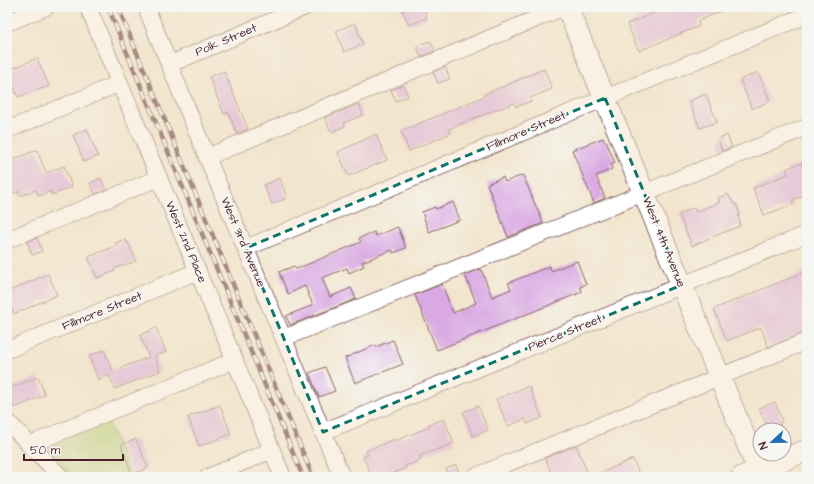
<svg xmlns="http://www.w3.org/2000/svg" width="814" height="484" viewBox="0 0 814 484" font-family="'Architects Daughter',sans-serif">
	<rect width="100%" height="100%" fill="#f6f6f2"/>
	<filter id="ink" filterUnits="userSpaceOnUse"><feTurbulence type="fractalNoise" baseFrequency=".025" numOctaves="2"/><feDisplacementMap in="SourceGraphic" scale="8" xChannelSelector="R" yChannelSelector="G"/><feConvolveMatrix kernelMatrix="1 2 1 2 8 2 1 2 1" color-interpolation-filters="sRGB"/></filter>
	<filter id="wash" filterUnits="userSpaceOnUse"><feTurbulence type="fractalNoise" baseFrequency=".012" numOctaves="4" result="noise"/><feDisplacementMap in="SourceGraphic" scale="16" xChannelSelector="R" yChannelSelector="G"/><feGaussianBlur stdDeviation="0.9" result="paint"/><feColorMatrix in="noise" values="0 0 0 0 0 0 0 0 0 0 0 0 0 0 0 0 0 1.4 0 .05"/><feComposite in="paint" operator="in"/></filter>
	<g filter="url(#wash)">
		<rect width="100%" height="100%" fill="#f2e5cd"/>
		<path fill="#b1d077" stroke="#7e7851" d="M106,417L131,477H68L37,445Z"/>
		<g id="blocks">
			<g fill="#daa9e3">
				<path d="M401,7H423L427,18L409,25Z"/>
				<path d="M669,7H731L698,21L699,26L639,51L627,24Z"/>
				<path d="M355,23L363,44L344,52L336,31Z"/>
				<path d="M430,41L435,51L421,57L417,46Z"/>
				<path d="M37,58L49,86L18,97L7,71Z"/>
				<path d="M445,67L450,79L438,83L433,72Z"/>
				<path d="M544,69L552,89L530,98L531,101L516,107L514,103L470,120L449,129L451,133L409,151L401,131L485,96L484,94L502,87Z"/>
				<path d="M224,71L248,129L237,134L228,112L224,114L209,77Z"/>
				<path d="M758,72L770,101L752,109L740,80Z"/>
				<path d="M403,85L408,96L396,101L391,90Z"/>
				<path d="M706,94L717,122L700,128L689,101Z"/>
				<path d="M359,104L363,115L344,123L345,126L331,132L325,118Z"/>
				<path d="M87,129L98,156L84,162L73,135Z"/>
				<path d="M376,134L387,160L348,176L338,152Z"/>
				<path d="M727,135L732,147L722,151L718,139Z"/>
				<path d="M603,138L605,142L606,141L615,163L611,165L612,169L596,176L605,198L594,203L572,150Z"/>
				<path d="M37,150L46,173L64,166L72,187L52,195L51,191L39,196L36,190L20,196L18,191L7,196V162Z"/>
				<path d="M801,163L803,168L807,166V195L792,200L794,204L764,215L753,188L788,174L786,169Z"/>
				<path d="M523,175L543,223L508,237L487,184L503,177L505,182Z"/>
				<path d="M101,178L106,190L95,194L90,183Z"/>
				<path d="M280,178L287,198L272,204L264,185Z"/>
				<path d="M728,194L731,200H732L734,204H736L740,215L738,216L740,222H739L740,226L707,239L692,246L679,214L694,208L696,212L720,202L718,198Z"/>
				<path d="M453,202L460,220L429,232L422,212L435,207L436,209Z"/>
				<path d="M398,227L406,248L393,253L392,250L362,262L364,266L349,273L347,268L322,278L330,297L351,288L356,299L290,325L286,316L313,305L305,286L288,294L279,272L294,266L296,269L313,262L361,242L359,238L374,232L376,236Z"/>
				<path d="M37,238L42,251L32,255L27,242Z"/>
				<path d="M125,239L127,243L128,242L136,261L114,269L115,271L97,278L88,257L116,246L115,243Z"/>
				<path d="M577,261L586,284L580,287L582,292L437,350L415,295L442,284L453,313L476,303L465,275L481,269L492,297L511,289L508,283L550,266L551,271Z"/>
				<path d="M807,271V332L768,347L761,327L727,341L714,309Z"/>
				<path d="M48,274L57,295L14,314L7,296V292Z"/>
				<path d="M156,328L166,352L155,356L160,371L115,389L109,375L98,380L89,356L104,350L113,371L149,357L140,335Z"/>
				<path d="M393,340L403,364L355,383L345,358L375,345L376,347Z"/>
				<path d="M325,367L335,391L319,397L309,373Z"/>
				<path d="M38,377L45,395L14,408L7,389Z"/>
				<path d="M529,386L542,418L527,424L525,419L508,426L496,399Z"/>
				<path d="M775,402L782,420L780,421L781,424L770,429L768,426H767L759,408Z"/>
				<path d="M220,405L231,434L199,446L188,417Z"/>
				<path d="M478,406L488,430L473,436L463,412Z"/>
				<path d="M444,419L454,443L420,456L421,460L405,466L406,468L384,477H372L363,457L368,455L366,451L394,439L395,441L429,427L428,425Z"/>
				<path d="M136,439L148,468L132,474L121,445Z"/>
				<path d="M576,445L589,477H553L545,458Z"/>
				<path d="M633,459L640,477H591Z"/>
				<path d="M456,465L461,477H449L446,469Z"/>
			</g>
		</g>
	</g>
	<g filter="url(#ink)">
		<use href="#blocks" fill-opacity="0" stroke="#856464" stroke-width="1"/>
		<g fill="none" stroke-linecap="round" stroke-linejoin="round">
			<g stroke="#856464" stroke-width="18">
				<g id="minor">
					<path d="M88,7L283,477"/>
					<path d="M146,7L207,157L342,477"/>
					<path d="M7,23L46,7"/>
					<path d="M170,64L305,7"/>
					<path d="M7,130L120,83"/>
					<path d="M207,157L564,7"/>
					<path d="M7,240L159,178"/>
					<path d="M246,248L605,98L807,15"/>
					<path d="M284,338L807,127"/>
					<path d="M7,350L198,271"/>
					<path d="M7,421L61,477"/>
					<path d="M323,432L807,234"/>
					<path d="M29,445L235,360"/>
					<path d="M208,477L272,450"/>
					<path d="M474,477L807,341"/>
				</g>
			</g>
			<g stroke="#856464" stroke-width="23">
				<g id="major">
					<path d="M567,7L761,477"/>
					<path d="M742,477L807,450"/>
				</g>
			</g>
			<use href="#minor" stroke="#fff" stroke-width="16"/>
			<use href="#major" stroke="#fff" stroke-width="21"/>
			<g stroke="#4a1f2b" stroke-width="4.5">
				<g id="rail">
					<path d="M108,7L303,477"/>
					<path d="M118,7L313,477"/>
				</g>
			</g>
			<use href="#rail" stroke="#f6f6f2" stroke-width="3" stroke-dasharray="9" stroke-linecap="butt"/>
		</g>
	</g>
	<path d="M0 0H814V484H0ZM605,98L682,285L323,432L246,248Z" fill="#f2e5cd" fill-opacity=".55" fill-rule="evenodd"/>
	<path fill="none" stroke="#0f766e" stroke-width="3" stroke-dasharray="8 5" stroke-linejoin="round" d="M605,98L682,285L323,432L246,248Z"/>
	<g text-anchor="middle" dominant-baseline="central" stroke-width="4" stroke-linejoin="round" paint-order="stroke">
		<g font-size="12" fill="#4a1f2b" stroke="#f6f6f2">
			<text transform="translate(226 40) rotate(-23)">Polk Street</text>
			<text transform="translate(526 131) rotate(-23)">Fillmore Street</text>
			<text transform="translate(186 242) rotate(67)">West 2nd Place</text>
			<text transform="translate(243 242) rotate(67)">West 3rd Avenue</text>
			<text transform="translate(664 242) rotate(68)">West 4th Avenue</text>
			<text transform="translate(102 311) rotate(-22)">Fillmore Street</text>
			<text transform="translate(565 333) rotate(-22)">Pierce Street</text>
		</g>
	</g>
	<rect width="814" height="484" fill="none" stroke="#f6f6f2" stroke-width="24"/>
	<g transform="translate(772 442) rotate(248)"><circle r="19" fill="#f6f6f2" stroke="#b1a0a2"/>
	<path d="M0-3L7 15L0 10L-7 15Z" fill="#1f6fb2"/>
	<text y="-6" font-size="11" font-weight="bold" text-anchor="middle" fill="#4a1f2b">N</text>
	</g>
	<path d="M24 454v6h99v-6" fill="none" stroke="#4a1f2b" stroke-width="2"/>
	<text x="30" y="454" font-size="12" fill="#4a1f2b" stroke="#f6f6f2" stroke-width="3" paint-order="stroke">50 m</text>
</svg>
